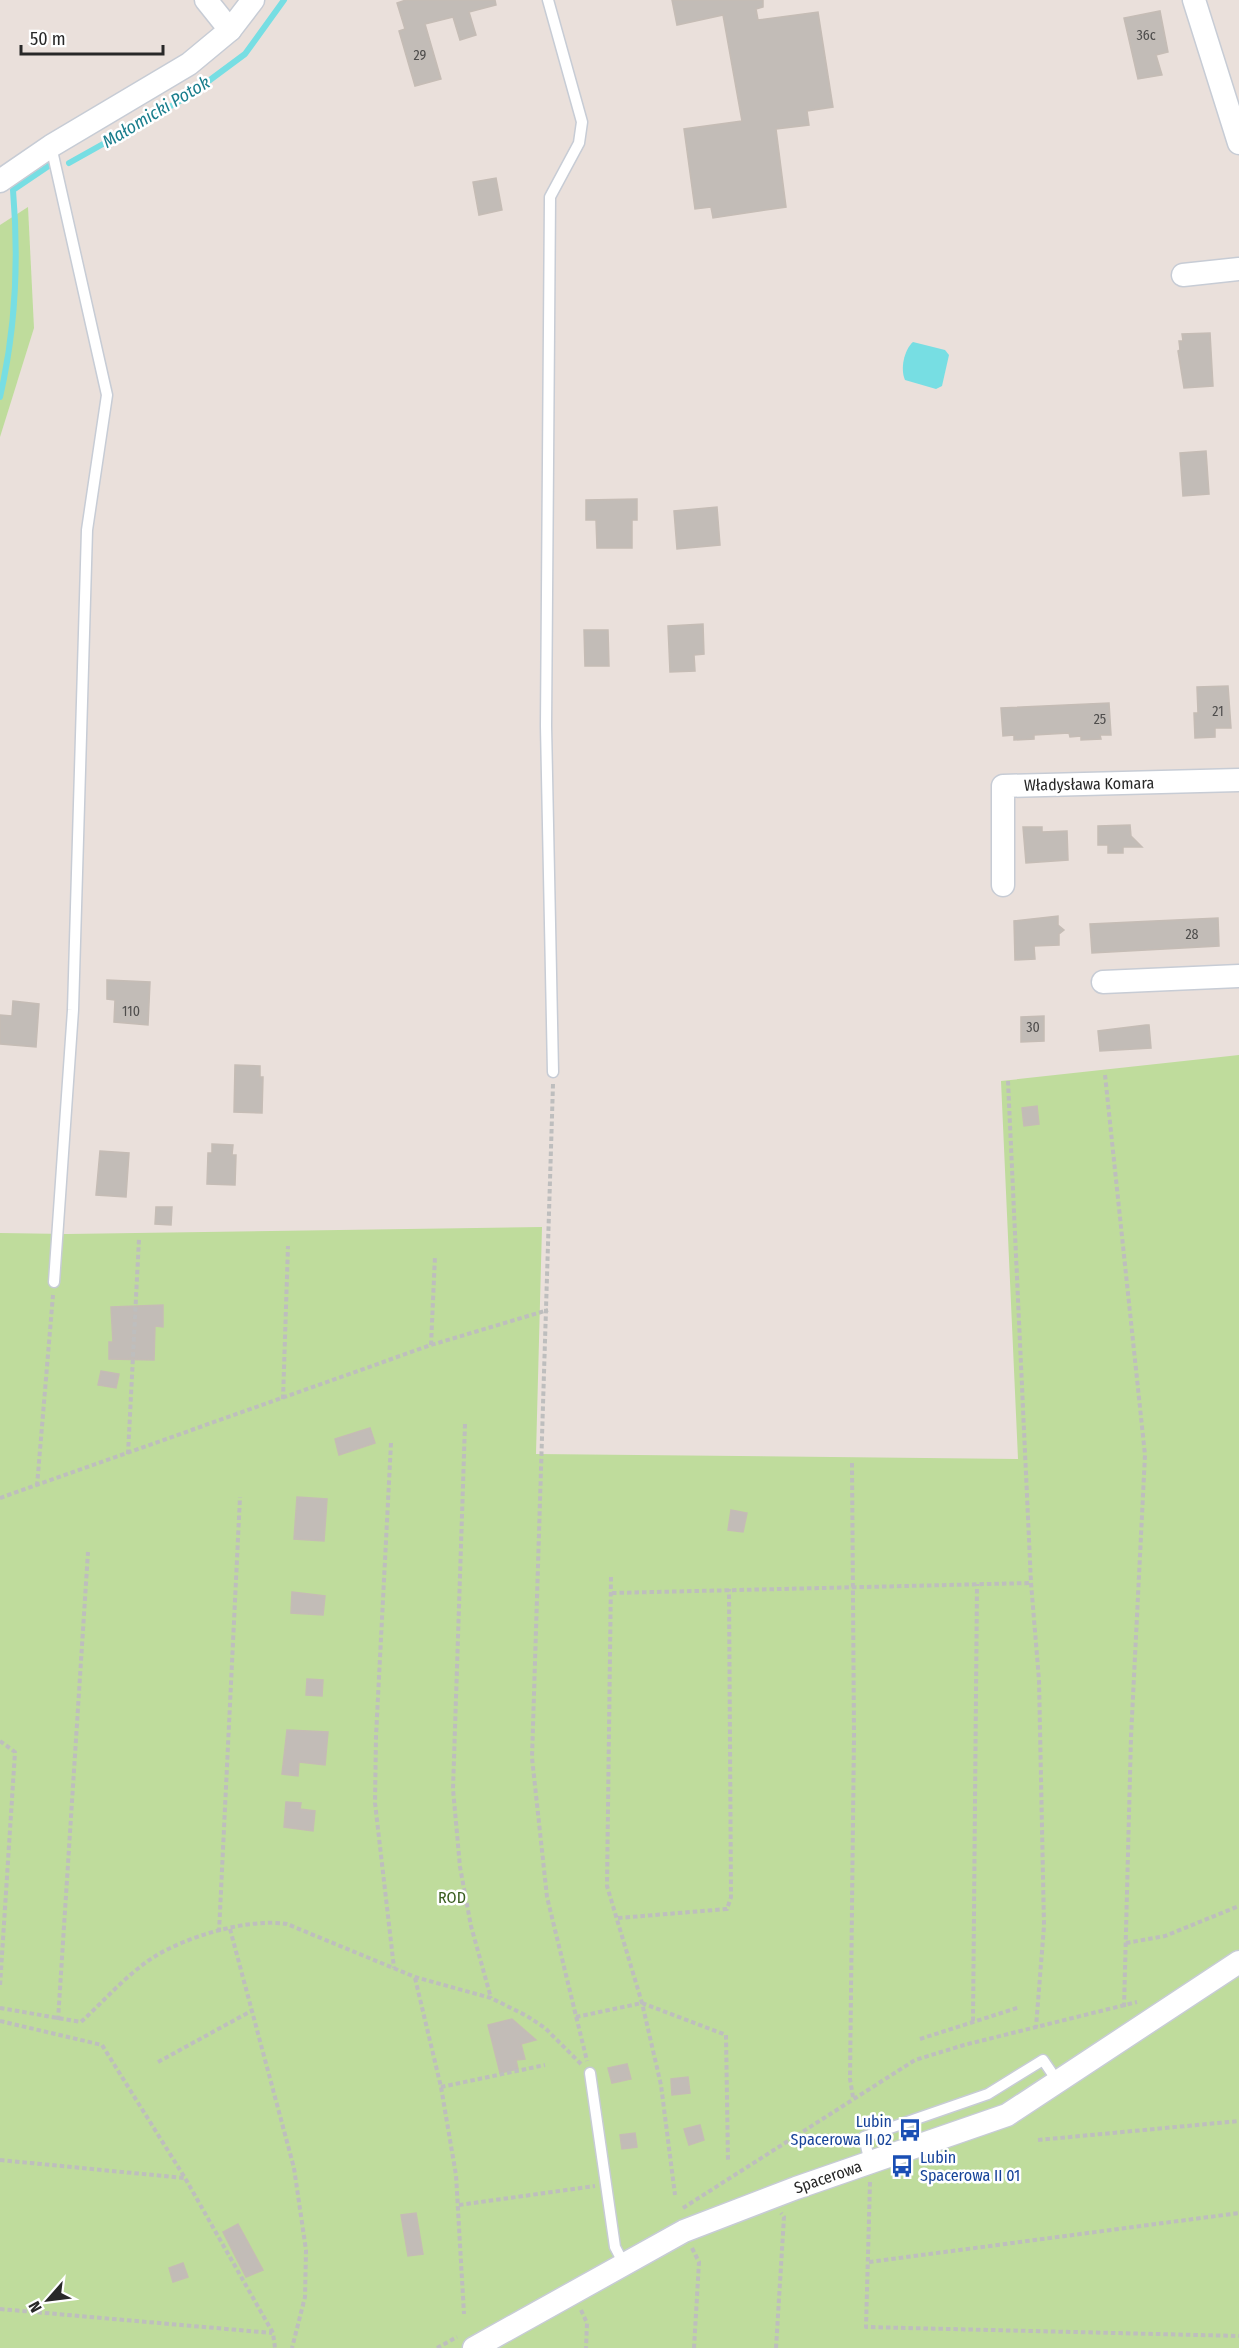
<svg xmlns="http://www.w3.org/2000/svg" width="1239" height="2348" viewBox="0 0 1239 2348" font-family="'Fira Sans Condensed',sans-serif">
	<rect width="100%" height="100%" fill="#eae0db"/>
	<g fill="#bfdc9c">
		<path d="M28,207L34,328L0,437V225Z"/>
		<path d="M1239,1055V2348H0V1233L67,1234L542,1227L536,1454L1018,1459L1001,1081Z"/>
	</g>
	<path fill="#77dee3" d="M913,342L945,350L949,355L942,386L936,389L905,380C900,369 904,350 913,342Z"/>
	<g fill="none" stroke-linecap="round" stroke-linejoin="round">
		<g stroke="#77dee3" stroke-width="6">
			<path d="M69,163L187,97L245,54L284,0"/>
			<path d="M0,397C16,328 19,261 13,190L50,165"/>
		</g>
	</g>
	<g fill="#c2bcb7" stroke="#c5bcb5" stroke-width="1.5">
		<path d="M406,0H495L496,5L469,12L476,35L460,40L453,17L425,24L441,79L415,86L399,31L405,29L397,3Z"/>
		<path d="M672,0H763V7L756,9L758,20L818,12L833,107L807,111L809,125L776,129L786,207L713,218L711,207L695,209L684,129L742,121L723,15L677,25Z"/>
		<path d="M1160,11L1168,52L1156,55L1162,75L1138,79L1124,18Z"/>
		<path d="M496,178L502,210L479,215L473,182Z"/>
		<path d="M1210,333L1213,386L1184,388L1178,351L1180,350L1179,341H1183L1182,334Z"/>
		<path d="M1206,451L1209,494L1183,496L1180,453Z"/>
		<path d="M637,499V520H632V548H597L596,520H586V500Z"/>
		<path d="M717,507L720,545L677,549L674,511Z"/>
		<path d="M703,624L704,654L694,655L695,671L670,672L668,626Z"/>
		<path d="M584,630H608L609,666H585Z"/>
		<path d="M1228,686L1231,728H1215V737L1195,738L1194,713H1198L1197,687Z"/>
		<path d="M1109,703L1111,735H1100L1101,739L1081,740V736L1070,737L1069,733L1034,735V739L1014,740V735L1003,736L1001,708Z"/>
		<path d="M1130,825L1131,836L1142,847H1123V853H1108V845H1098V826Z"/>
		<path d="M1023,827H1042V832L1067,831L1068,860L1026,863Z"/>
		<path d="M1058,916V925L1064,930L1059,934V945L1034,946L1035,959L1015,960L1014,921Z"/>
		<path d="M1218,918L1219,946L1092,953L1090,924Z"/>
		<path d="M107,980L150,982L148,1025L114,1022L115,1000L107,999Z"/>
		<path d="M13,1001L39,1004L36,1047L0,1044V1015L12,1016Z"/>
		<path d="M1044,1016V1041L1021,1042V1017Z"/>
		<path d="M1146,1025H1149L1151,1048L1100,1051L1098,1031Z"/>
		<path d="M235,1065L260,1066V1077H263L262,1113L234,1112Z"/>
		<path d="M1037,1106L1039,1124L1024,1126L1022,1108Z"/>
		<path d="M212,1144L233,1145L232,1155H236L235,1185L207,1184L208,1153H212Z"/>
		<path d="M100,1151L129,1153L126,1197L96,1195Z"/>
		<path d="M156,1207H172L171,1225L155,1224Z"/>
		<path d="M163,1305V1327L155,1326L154,1360L109,1359V1342H113L111,1307Z"/>
		<path d="M101,1371L119,1374L116,1388L98,1385Z"/>
		<path d="M370,1428L375,1443L339,1455L335,1439Z"/>
		<path d="M297,1497L327,1499L324,1541L294,1539Z"/>
		<path d="M731,1510L747,1513L743,1532L728,1530Z"/>
		<path d="M292,1592L325,1596L323,1615L291,1613Z"/>
		<path d="M307,1679L323,1680L322,1696L306,1695Z"/>
		<path d="M287,1730L328,1732L325,1765L299,1762L298,1776L282,1774Z"/>
		<path d="M286,1802L301,1803L300,1809L315,1811L313,1831L284,1827Z"/>
		<path d="M512,2019L536,2040L521,2044L525,2059L516,2060L518,2069L500,2073L488,2025Z"/>
		<path d="M627,2064L631,2079L612,2083L608,2068Z"/>
		<path d="M688,2077L690,2093L672,2095L671,2079Z"/>
		<path d="M700,2125L704,2140L689,2145L684,2129Z"/>
		<path d="M635,2133L637,2147L622,2149L620,2135Z"/>
		<path d="M416,2213L423,2254L408,2256L401,2215Z"/>
		<path d="M238,2224L263,2270L246,2277L223,2232Z"/>
		<path d="M183,2263L188,2277L173,2282L169,2268Z"/>
	</g>
	<g fill="none" stroke-linecap="round" stroke-linejoin="round">
		<g stroke="#c7ccd5" stroke-width="13">
			<g id="lane">
				<path d="M548,0L582,122L579,143L550,197L546,726L553,1072"/>
				<path d="M51,146L107,395L87,530L73,1010L54,1282"/>
				<path d="M590,2073L615,2247L624,2264"/>
				<path d="M870,2163L864,2137L988,2094L1043,2060L1058,2082"/>
			</g>
		</g>
		<g stroke="#c7ccd5" stroke-width="25">
			<g id="street">
				<path d="M206,0L230,30"/>
				<path d="M1194,0L1239,143"/>
				<path d="M0,181L51,146L189,64L230,30L253,0"/>
				<path d="M1183,275L1239,269"/>
				<path d="M1003,885V786L1239,780"/>
				<path d="M1103,982L1239,976"/>
				<path d="M474,2348L684,2231L796,2188L1007,2115L1239,1962"/>
			</g>
		</g>
		<g stroke="#bebebe" stroke-width="4" stroke-dasharray="4.5 3" stroke-linecap="butt">
			<path d="M1105,1075L1145,1455L1131,1737L1124,2008"/>
			<path d="M1008,1081L1031,1583L1039,1680L1044,1926L1036,2027"/>
			<path d="M553,1084L532,1758L547,1897L587,2061"/>
			<path d="M431,1345L435,1256"/>
			<path d="M283,1399L288,1246"/>
			<path d="M465,1424L453,1789L460,1867L471,1926L491,1998"/>
			<path d="M391,1443L376,1736L375,1803L394,1968"/>
			<path d="M128,1454L139,1239"/>
			<path d="M852,1463L854,1735L850,2079L853,2097"/>
			<path d="M37,1486L53,1295"/>
			<path d="M0,1498L431,1345L548,1310"/>
			<path d="M611,1577L607,1886L642,2003L661,2085L675,2195"/>
			<path d="M612,1593L1031,1583"/>
			<path d="M0,1741L15,1752L0,1986"/>
			<path d="M618,1918L727,1909L731,1897L729,1589"/>
			<path d="M230,1929L294,2168L306,2250L305,2297L292,2348"/>
			<path d="M219,1932L240,1497"/>
			<path d="M1126,1943L1165,1936L1239,1906"/>
			<path d="M415,1978L441,2087L456,2175L464,2314"/>
			<path d="M0,2008L81,2022C104,2001 127,1974 154,1957C187,1936 249,1918 287,1924L415,1977L491,1998L527,2016L545,2028L581,2064"/>
			<path d="M576,2017L642,2003L726,2035L728,2162"/>
			<path d="M58,2020L88,1552"/>
			<path d="M0,2021L102,2045L185,2178L273,2333L275,2348"/>
			<path d="M973,2021L977,1584"/>
			<path d="M920,2039L1020,2007"/>
			<path d="M158,2062L253,2010"/>
			<path d="M441,2087L545,2065"/>
			<path d="M1038,2140L1239,2121"/>
			<path d="M0,2160L184,2178"/>
			<path d="M870,2182L866,2327L1239,2336"/>
			<path d="M459,2205L595,2186"/>
			<path d="M683,2208L915,2060L964,2045L1137,2002"/>
			<path d="M692,2248L699,2262L694,2348"/>
			<path d="M869,2262L1239,2213"/>
			<path d="M0,2309L272,2333"/>
			<path d="M581,2310L587,2323L586,2348"/>
			<path d="M437,2348L457,2337"/>
			<path d="M776,2348L784,2217L781,2213"/>
		</g>
		<use href="#lane" stroke="#fff" stroke-width="10"/>
		<use href="#street" stroke="#fff" stroke-width="22"/>
	</g>
	<defs>
		<g id="bus-bare" transform="scale(1.8)"><path d="M-5-6H5V4H4V6H2V4H-2V6H-4V4H-5ZM-3.5-4V0h7V-4ZM-3.5 1.2v1.5H-2V1.2ZM2 1.2v1.5H3.5V1.2Z" fill="#1a4fb4" stroke="#fff" stroke-width="2.5" paint-order="stroke"/></g>
	</defs>
	<g fill-rule="evenodd">
		<use href="#bus-bare" x="910" y="2130"/>
		<use href="#bus-bare" x="902" y="2166"/>
	</g>
	<g text-anchor="middle" dominant-baseline="central" stroke-width="5" stroke-linejoin="round" paint-order="stroke">
		<g font-size="14" fill="#4e4d4c">
			<text x="1146" y="35">36c</text>
			<text x="420" y="55">29</text>
			<text x="1218" y="711">21</text>
			<text x="1100" y="719">25</text>
			<text x="1192" y="934">28</text>
			<text x="131" y="1011">110</text>
			<text x="1033" y="1027">30</text>
		</g>
		<g font-size="16" fill="#282828" stroke="#fff">
			<text transform="translate(1089 784) rotate(-1)">Władysława Komara</text>
			<text transform="translate(828 2177) rotate(-19)">Spacerowa</text>
		</g>
		<g font-size="16" fill="#3a5e20" stroke="#fff">
			<text x="452" y="1897">ROD</text>
		</g>
		<g font-size="16" fill="#164399" stroke="#fff" text-anchor="end">
			<text x="892" y="2121">Lubin<tspan x="892" dy="18">Spacerowa II 02</tspan></text>
			<text x="920" y="2157" text-anchor="start">Lubin<tspan x="920" dy="18">Spacerowa II 01</tspan></text>
		</g>
		<g font-size="18" font-style="italic" fill="#197d8c" stroke="#fff">
			<text transform="translate(156 112) rotate(-31)">Małomicki Potok</text>
		</g>
	</g>
	<g transform="translate(48 2300) rotate(242)" stroke="#ffffff" stroke-width="4.5" paint-order="stroke">
	<path d="M0-4.5L10 22L0 15L-10 22Z" fill="#282828"/>
	<text y="-9" font-size="16" font-weight="bold" text-anchor="middle" fill="#282828">N</text>
	</g>
	<path d="M21 45v9h142v-9" fill="none" stroke="#282828" stroke-width="3"/>
	<text x="30" y="45" font-size="18" fill="#282828" stroke="#ffffff" stroke-width="4.5" paint-order="stroke">50 m</text>
</svg>
